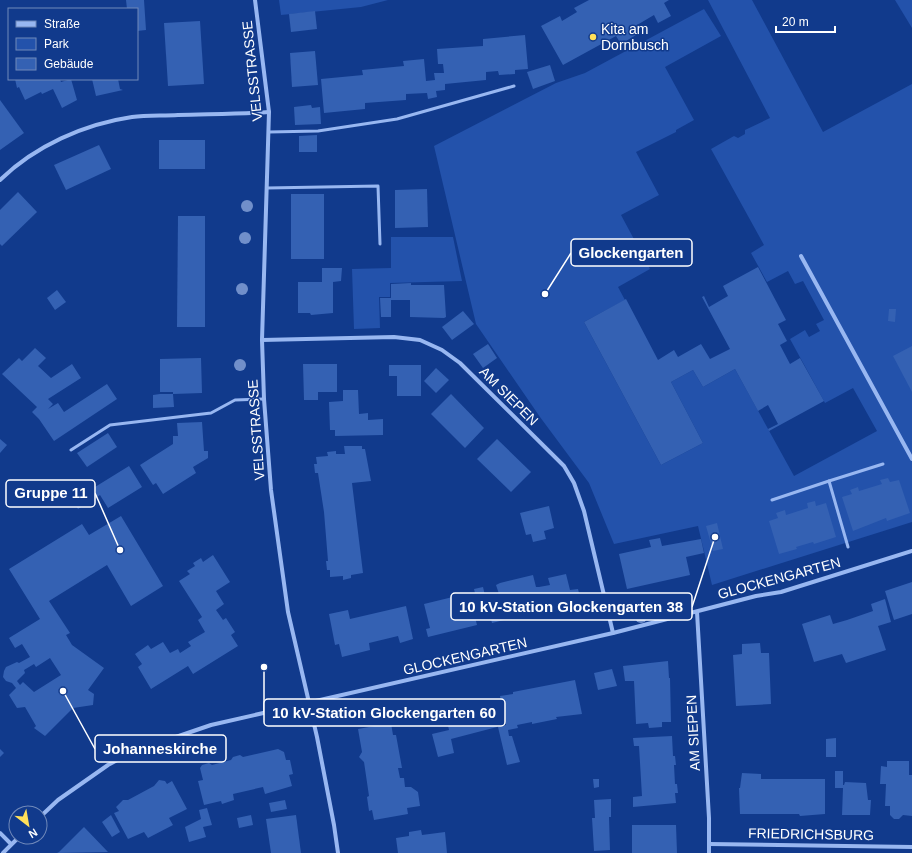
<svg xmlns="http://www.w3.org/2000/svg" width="912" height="853" viewBox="0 0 912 853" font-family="Helvetica,sans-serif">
	<rect width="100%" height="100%" fill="#113a8c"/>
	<g fill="#2352ab">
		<path d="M279,0H388L361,7L281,15Z"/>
		<path d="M708,0H752L823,132L912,84V522L712,585L698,526L614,544L589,483L540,417L476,324L434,146L556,83L585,73L704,9L721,36L665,67L694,120L676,130V132L636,152L659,195L621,215L650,269L618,287L625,300L584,322L661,465L703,443L671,382L693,370L703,387L735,369L794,476L877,431L853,388L825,403L790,339L805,330L809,337L820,331L816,324L824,320L803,281L795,284L788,271L767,282L751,253L764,245L711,149L734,136L738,138L745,134V130L770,118Z"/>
		<path d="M895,0H912V28Z"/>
		<path d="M391,237H453L462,281L390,283V297H379L380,328L354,329L352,269L391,268Z"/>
	</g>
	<g fill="#3461b3" fill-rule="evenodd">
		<path d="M126,0H144L146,30L137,31V9H127Z"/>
		<path d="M589,0H669L664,3L671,16L658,23L654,15L637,25L641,32L621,44L616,36L563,65L541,26L560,16L562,21L577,12L574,8Z"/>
		<path d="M315,11L317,29L291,32L289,14Z"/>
		<path d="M200,21L204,84L168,86L164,23Z"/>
		<path d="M525,35L528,69L515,70V74L499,75L498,71L486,72V80L445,84V90L436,91L437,97L428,99L427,93L406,94V100L365,103V109L324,113L321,79L363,75L362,70L404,66L403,61L424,59L426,81L435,80L434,73H444L443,64H438L437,49L483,46V39Z"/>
		<path d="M315,51L318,85L292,87L290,53Z"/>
		<path d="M550,65L555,81L533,89L527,72Z"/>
		<path d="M15,79H60L61,82L71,79L77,100L62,108L53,89L42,94L41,92L25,100L19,87L17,88Z"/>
		<path d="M92,79H118L120,89L123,90L96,96Z"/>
		<path d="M0,100L24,133L0,150Z"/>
		<path d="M311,105L312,108L320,107L321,124L295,125L294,107Z"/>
		<path d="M317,135V152H299V136Z"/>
		<rect x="159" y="140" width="46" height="29"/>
		<path d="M99,145L111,169L66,190L54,165Z"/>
		<path d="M427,189L428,227L395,228V190Z"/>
		<path d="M18,192L37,212L2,246L0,244V210Z"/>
		<rect x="291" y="194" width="33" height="65"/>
		<path d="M178,216H205V327H177Z"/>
		<path d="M758,267L786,320L778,324L787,341L780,345L790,364L800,358L824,401L769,431L768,429L778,424L768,405L758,411L735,369L703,387L693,370L671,382L703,443L661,465L584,322L626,299L658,360L674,350L678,357L701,344L710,359L730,349L702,297L704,296L709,307L728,296L723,286Z"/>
		<path d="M322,268H342L341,281L333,282V313L311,315L310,313H298V282H322Z"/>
		<path d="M411,283V285H444L446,317L444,318L410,317V300H391V317H381L380,298H391V284Z"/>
		<path d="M57,290L66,302L55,310L47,298Z"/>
		<path d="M889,309H896L895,322L888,321Z"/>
		<path d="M463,311L474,324L452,340L442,327Z"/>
		<path d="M488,344L497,358L483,368L473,354Z"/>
		<path d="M912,346V392L893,356Z"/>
		<path d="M35,348L46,358L38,366L51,378L72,364L81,378L48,399L53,404L48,409L58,403L64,412L107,384L117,399L54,441L39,419L32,412L37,407L2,374L19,358L22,361Z"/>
		<path d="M201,358L202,393L173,394V392H160V359Z"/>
		<path d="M303,364H337V392H318V400H304Z"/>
		<path d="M389,365H421V396H397V376H389Z"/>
		<path d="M436,368L449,380L436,393L424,381Z"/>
		<path d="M343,390H358L359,414L368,413V420L383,419V435L335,436V430H330L329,402L343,401Z"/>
		<path d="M160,394H173L174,407L153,408V395Z"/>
		<path d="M451,394L484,428L465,448L431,414Z"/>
		<path d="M202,422L204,451H208V458L193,467L196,473L163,494L156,483L153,485L140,465L173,444V436H178L177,423Z"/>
		<path d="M108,433L117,447L87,467L77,453Z"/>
		<path d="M0,439L7,445L0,453Z"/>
		<path d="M497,439L531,472L511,492L477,459Z"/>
		<path d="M344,446H362V449H365L371,481L352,483L363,573L351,575V578L343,580V576L330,577V570H327L326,561H328L324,512L318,473H315L314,464H317L316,457L328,456L327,452L336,451V454H345Z"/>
		<path d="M129,466L142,487L108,508L100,495L78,509L69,494L92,481L95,487Z"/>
		<path d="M888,478L890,482L899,480L910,513L887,521L886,518L853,531L842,497L852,494L850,490L858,487L859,491L882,484L880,480Z"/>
		<path d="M815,501L816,506L826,503L836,537L814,544L813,542L796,547L797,549L779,554L769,521L778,518L776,513L785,510L786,515L808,508L807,503Z"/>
		<path d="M549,506L554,528L544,531L546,539L533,542L531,534L526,535L520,513Z"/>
		<path d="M121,516L163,586L131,606L107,565L49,601L70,633L66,635L72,645L104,668L88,690L94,694L93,705L73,708L45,736L34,728L36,726L25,707L17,708L9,695L16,688L12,683L6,681L3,677L4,671L6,667L17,662L19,663L30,657L22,644L15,648L9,638L40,619L9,569L82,524L89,535ZM50,658L61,675L34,692L23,682L20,685L17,681L25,673L24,670L34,664L36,667Z"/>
		<path d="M717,523L723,549L713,551L706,526Z"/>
		<path d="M660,538L662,546L701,539L704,553L686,557L690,575L627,589L619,554L651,547L649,540Z"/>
		<path d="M213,555L230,582L216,591L224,604L216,610L223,620L226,618L235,632L231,635L238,646L193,674L188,666L151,689L138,667L142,664L135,654L148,645L151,649L163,642L170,653L178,649L180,653L191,646L188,642L205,632L198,620L202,617L179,581L190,574L187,571L195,566L193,563L201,558L203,562Z"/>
		<path d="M566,574L570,590L578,589L582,605L572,607L571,603L492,623L487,604L478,606L474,589L483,587L486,600L500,597L496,585L500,583L533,575L536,587H539L550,585L548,578Z"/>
		<path d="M912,582V614L894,620L885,591Z"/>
		<path d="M465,594L471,618L475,617L477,625L428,637L426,629L430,628L424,604Z"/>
		<path d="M885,599L891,622L878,626L886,650L846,663L842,654L814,662L802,624L830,615L833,624L847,620L873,611L871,604Z"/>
		<path d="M406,606L413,639L400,643L398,636L369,643L370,650L342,657L339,644L335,645L329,614L348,610L350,619Z"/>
		<path d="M760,643L761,653H769L771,704L736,706L733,655L742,654V644Z"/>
		<path d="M668,661L669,678H670L671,722H662V727L649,728L648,723L636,724L634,681H625L623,666Z"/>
		<path d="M265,663L267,671L263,672L261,664Z"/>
		<path d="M612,669L617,686L598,690L594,673Z"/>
		<path d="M575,680L582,714L556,717L557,719L532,724V722L517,725L518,728L508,730L509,736H512L520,762L507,765L498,727L506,725L500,696L513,694V692Z"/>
		<path d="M483,703L484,709L492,707L497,727L451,739L454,753L438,757L432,734L449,730L445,712Z"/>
		<path d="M391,723L393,735H396L402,768H398L400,778H404L405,787H411L418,792L420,806L407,808L408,814L374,820L372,810L369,811L367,797L369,796L364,762L359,757L362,752L358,729Z"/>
		<path d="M672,736L673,756H675L676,765H674L675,784H677L678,793H675L676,803L633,807V797L642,796L639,746H634L633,738Z"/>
		<path d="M836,738V757H826V739Z"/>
		<path d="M0,749L4,753L0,757Z"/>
		<path d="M278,749L284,752L286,760H290L293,774L289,775L292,786L265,794L263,787L233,794L234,800L222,804L221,801L204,805L198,781L203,780L200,768L202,765L209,763L212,765L231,760L233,757L240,755L243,757Z"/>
		<path d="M887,761H909V775H912V816L903,815L899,819H894L890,815V806H885L886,784H880L881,766L887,767Z"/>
		<path d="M835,771H843V785H844L845,782L866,783L868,800H871L870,815H842L843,788H835Z"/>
		<path d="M742,773L761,774V779H825V814L800,816L799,814H740L739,788H740Z"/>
		<path d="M593,779H599V787L594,788Z"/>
		<path d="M159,780L165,781L167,784L172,781L187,809L169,818L173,825L148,838L144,832L128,839L114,813L119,811L116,807L123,800H128L154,786Z"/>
		<path d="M611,799V817H609L610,850L594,851L592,818H595L594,800Z"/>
		<path d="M285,800L287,809L271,812L269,803Z"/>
		<path d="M207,808L212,825L203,827L206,837L189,842L185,827L201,819L199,810Z"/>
		<path d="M111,815L120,832L112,837L102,822Z"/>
		<path d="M251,815L253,825L239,828L237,818Z"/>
		<path d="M296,815L301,853H271L266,819Z"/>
		<path d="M632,825H676L677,853H632Z"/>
		<path d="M84,827L108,852L57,853L59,852Z"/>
		<path d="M421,830L422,835L445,832L447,853H398L396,838L409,836V832Z"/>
	</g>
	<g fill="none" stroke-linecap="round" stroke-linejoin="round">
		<g stroke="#98b7f1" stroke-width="3">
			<path d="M269,132L318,131L397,119L514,86"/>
			<path d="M267,188L378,186L380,244"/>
			<path d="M71,450L110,425L211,413L235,400L264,399"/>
			<path d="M829,481L883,464"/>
			<path d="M772,500L829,481L848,547"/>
		</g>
		<g stroke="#98b7f1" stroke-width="4">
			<path d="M255,0L269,112L262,340L264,399L271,490L288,612L317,737L334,825L338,853"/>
			<path d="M0,180C35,146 84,124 132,117C147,115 163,116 178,115C208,114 239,114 269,112"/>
			<path d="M801,256L912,459"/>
			<path d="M262,340L394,337L420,340L442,350L460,363L564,466L574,483L584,511L613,633"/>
			<path d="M697,612L709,818V853"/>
			<path d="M40,817L58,800L108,765L132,752L211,725L613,633L756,596L781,592L912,551"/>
			<path d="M0,833L11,844"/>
			<path d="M709,844L912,847"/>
			<path d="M3,853L19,837"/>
		</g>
	</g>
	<g fill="#718fca">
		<circle cx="247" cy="206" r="6"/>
		<circle cx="245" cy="238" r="6"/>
		<circle cx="242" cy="289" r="6"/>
		<circle cx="240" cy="365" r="6"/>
		<circle cx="641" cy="617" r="6"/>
	</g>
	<circle fill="#ffe059" stroke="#113a8c" stroke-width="1.5" cx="593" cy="37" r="4"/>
	<g text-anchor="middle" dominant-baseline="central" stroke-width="3" stroke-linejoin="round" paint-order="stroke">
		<g font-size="14" fill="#fff" stroke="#113a8c" text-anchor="start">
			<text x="601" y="29">Kita am<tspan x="601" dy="16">Dornbusch</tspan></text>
		</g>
		<g font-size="14" fill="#fff" stroke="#113a8c">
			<text transform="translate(252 71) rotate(-96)">VELSSTRASSE</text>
			<text transform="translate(509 396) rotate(45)">AM SIEPEN</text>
			<text transform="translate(256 430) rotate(-94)">VELSSTRASSE</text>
			<text transform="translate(779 578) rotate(-15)">GLOCKENGARTEN</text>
			<text transform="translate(465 656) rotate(-13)">GLOCKENGARTEN</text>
			<text transform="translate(693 733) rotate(-93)">AM SIEPEN</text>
			<text transform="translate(811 834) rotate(1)">FRIEDRICHSBURG</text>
		</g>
	</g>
	<path fill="none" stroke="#fff" stroke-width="1.5" d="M545 294L571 253M120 550L95 493M715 537L692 607M264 667L264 712M63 691L95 749"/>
	<g fill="#fff" stroke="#113a8c" stroke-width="1.5">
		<circle cx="545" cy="294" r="4"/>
		<circle cx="120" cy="550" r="4"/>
		<circle cx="715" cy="537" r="4"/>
		<circle cx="264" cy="667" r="4"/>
		<circle cx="63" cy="691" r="4"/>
	</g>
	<g fill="#113a8c" stroke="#fff" stroke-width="1.5">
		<rect x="571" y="239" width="121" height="27" rx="4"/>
		<rect x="6" y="480" width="89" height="27" rx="4"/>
		<rect x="451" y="593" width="241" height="27" rx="4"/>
		<rect x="264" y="699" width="241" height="27" rx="4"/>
		<rect x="95" y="735" width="131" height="27" rx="4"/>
	</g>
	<g font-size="15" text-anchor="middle" font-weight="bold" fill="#fff">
		<text x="631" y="258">Glockengarten</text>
		<text x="51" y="498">Gruppe 11</text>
		<text x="571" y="612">10 kV-Station Glockengarten 38</text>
		<text x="384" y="718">10 kV-Station Glockengarten 60</text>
		<text x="160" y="754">Johanneskirche</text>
	</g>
	<rect x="8" y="8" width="130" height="72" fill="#113a8c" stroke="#7089ba"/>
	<rect x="16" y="21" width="20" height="6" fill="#98b7f1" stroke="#7089ba"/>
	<text x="44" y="28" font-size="12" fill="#ffffff">Straße</text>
	<rect x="16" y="38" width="20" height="12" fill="#2352ab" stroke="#7089ba"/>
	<text x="44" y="48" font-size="12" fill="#ffffff">Park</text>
	<rect x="16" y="58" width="20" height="12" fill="#3461b3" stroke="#7089ba"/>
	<text x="44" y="68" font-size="12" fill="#ffffff">Gebäude</text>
	<g transform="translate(28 825) rotate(149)"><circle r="19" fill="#113a8c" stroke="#7089ba"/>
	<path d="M0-3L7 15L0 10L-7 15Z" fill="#ffe059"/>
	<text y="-6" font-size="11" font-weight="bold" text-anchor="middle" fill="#ffffff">N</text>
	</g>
	<path d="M776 26v6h59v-6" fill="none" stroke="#ffffff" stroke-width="2"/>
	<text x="782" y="26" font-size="12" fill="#ffffff" stroke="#113a8c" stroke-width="3" paint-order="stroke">20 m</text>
</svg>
